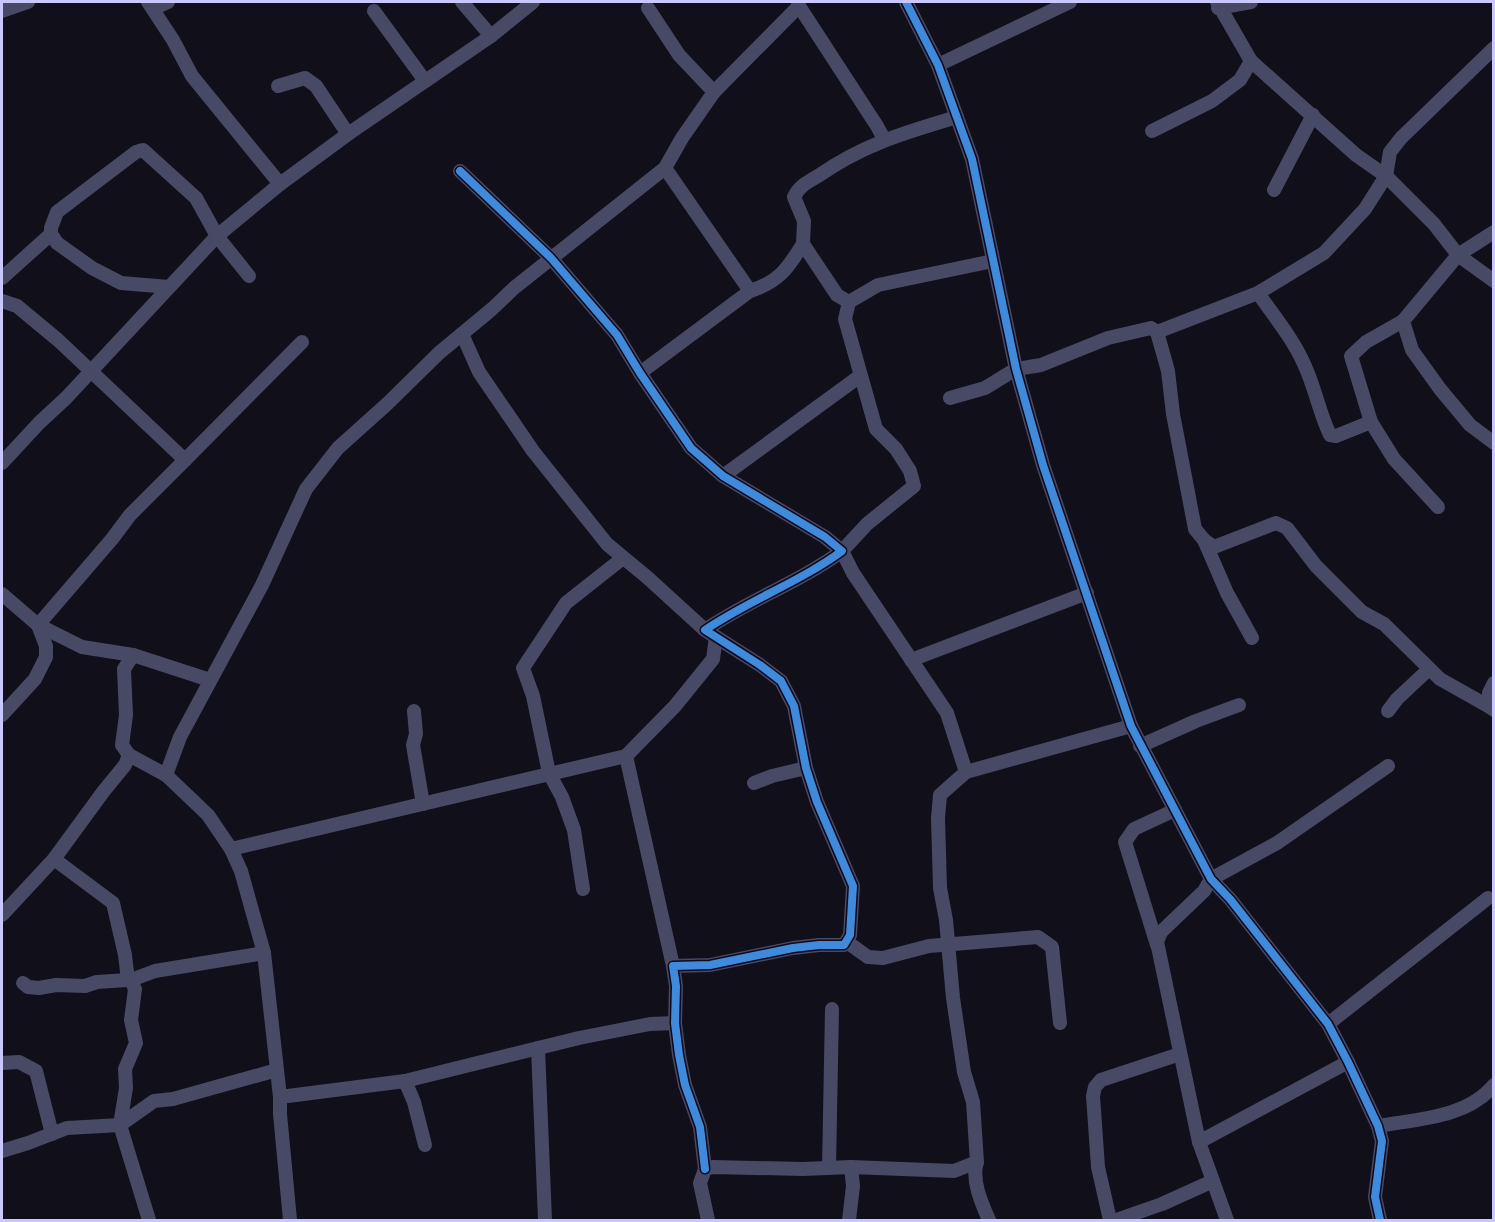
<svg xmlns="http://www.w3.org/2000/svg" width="1495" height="1222" viewBox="0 0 1495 1222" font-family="'Exo 2',sans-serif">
	<rect width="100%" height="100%" fill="#100f1a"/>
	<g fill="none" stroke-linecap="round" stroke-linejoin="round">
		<g stroke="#484964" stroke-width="14">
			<path d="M148,2L173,40L192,76L280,184"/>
			<path d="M462,2L491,36"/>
			<path d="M798,2L799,6L877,126L884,139"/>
			<path d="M906,2L938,65L972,159L1016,369L1043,465L1131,726L1211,879L1230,899L1328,1024L1348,1062L1378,1126L1382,1141L1375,1197L1380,1220"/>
			<path d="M1217,2L1251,61L1356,155L1386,176L1434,224L1458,255L1494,281"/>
			<path d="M648,8L679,55L714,92"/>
			<path d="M1218,8L1251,2"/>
			<path d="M153,9L168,2"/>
			<path d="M2,11L28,2"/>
			<path d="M374,11L425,81"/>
			<path d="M938,65L1070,2"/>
			<path d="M278,86L305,78L316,86L348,134"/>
			<path d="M957,117C904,133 864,144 818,176C808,182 799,186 794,197L804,221L803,244L837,295L849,302L845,319L876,429L896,449L910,471L914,486L867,524L842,551L853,573L947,713L966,772L940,795L938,818L940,888L946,920L953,998L964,1072L973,1102L977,1162C971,1180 982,1204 989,1220"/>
			<path d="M1152,131L1212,101L1240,80L1251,61"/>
			<path d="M665,168L750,291"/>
			<path d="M460,171L551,258L617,335L640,373L691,448L723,476L825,537L842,551C800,582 749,600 705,630L760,665L781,681L794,706L806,768L817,802L853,886L850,935L844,945H819L793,948L710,965L673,966L676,986L675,1023L679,1055L685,1085L700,1127L705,1169"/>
			<path d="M1274,190L1313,115"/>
			<path d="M1494,232L1458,255L1403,321L1412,350L1440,389L1470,425L1494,443"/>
			<path d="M2,278L51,234"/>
			<path d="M169,287L121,283L92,268L57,243L51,234V228L57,212L136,152L143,150L196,198L217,236L249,276"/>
			<path d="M1258,293C1274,316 1293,339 1304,364C1315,387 1319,412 1330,435L1336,436L1371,422"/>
			<path d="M2,301L17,306L58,340L185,460L130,515L112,539L38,625L82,647L133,655L124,669L126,715L122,745L129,755"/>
			<path d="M849,302L878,285L993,261"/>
			<path d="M1403,321L1366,342L1351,356L1371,422L1394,459L1438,507"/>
			<path d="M1157,332L1168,371L1173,414L1195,529L1204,540L1227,593L1252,638"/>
			<path d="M462,334L479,372L533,451L607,544L648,578L705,630"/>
			<path d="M640,373L750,291C779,282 788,268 803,244"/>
			<path d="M950,398L985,388L1016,369L1041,365L1108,338L1151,328L1157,332L1258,293L1324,253L1365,209L1386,176L1390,152L1401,138L1494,48"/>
			<path d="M185,460L302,342"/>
			<path d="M2,463L39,423L66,398L217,236L280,184L348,134L491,36L533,2"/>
			<path d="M723,476L860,376"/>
			<path d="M1204,540L1214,547L1276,523L1287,528L1316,566L1362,612L1384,624L1440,679L1488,706"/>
			<path d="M2,594L38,625L46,646V657L35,679L2,715"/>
			<path d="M133,655L210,680"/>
			<path d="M911,660L1087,593"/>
			<path d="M1494,683L1489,693L1488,706L1494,710"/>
			<path d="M414,711L416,734L413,745L423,804"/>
			<path d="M1388,711L1397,699L1429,669"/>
			<path d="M1140,746L1196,721L1239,705"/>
			<path d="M626,756L675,706L713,659L716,637"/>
			<path d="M966,772L1131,726"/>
			<path d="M166,775L180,737L262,585L306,489L338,448L387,404L439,353L492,309L514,288L665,168L682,138L714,92L799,6"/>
			<path d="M754,783L772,776L806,768"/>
			<path d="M231,849L626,756L673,966"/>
			<path d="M583,889L574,830L562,797L549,773L533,696L523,668L566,603L623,558"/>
			<path d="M2,915L54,859L103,792L125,765L129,755L166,775L208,815L231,849L241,871L264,953L280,1097V1114L290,1220"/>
			<path d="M847,942L868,957L883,958L929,946L1038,937L1052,947L1060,1023"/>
			<path d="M1157,945L1125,842L1134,829L1175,810"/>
			<path d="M23,983L28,987L39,988L56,985L85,986L97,982L128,980L125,955L113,903L54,859"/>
			<path d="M1328,1024L1488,898"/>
			<path d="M538,1048L545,1220"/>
			<path d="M2,1063L19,1062L36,1071L52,1134"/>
			<path d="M405,1081L414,1102L425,1145"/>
			<path d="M280,1097L405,1081L579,1038L650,1024L675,1023"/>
			<path d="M1378,1126C1417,1119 1467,1118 1494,1085"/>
			<path d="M1199,1142L1348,1062"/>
			<path d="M2,1151L28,1143L67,1128L120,1125L154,1101L173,1099L277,1070"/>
			<path d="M829,1168L832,1009"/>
			<path d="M149,1220L120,1125L126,1088L125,1069L136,1043L131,1020L135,989L131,980L155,971L264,953"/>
			<path d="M708,1220L700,1183L705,1169L713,1167L803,1169L851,1167L954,1171L977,1162"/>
			<path d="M849,1220L853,1186L851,1167"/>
			<path d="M1110,1220L1098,1167L1093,1096L1095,1087L1101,1080L1180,1054"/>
			<path d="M1116,1220L1162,1204L1213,1181"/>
			<path d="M1227,1220L1199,1142L1157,942L1161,932L1204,891L1211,879L1277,843L1388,766"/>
		</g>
		<g stroke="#0c0a1f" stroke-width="11">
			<g id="cycleway">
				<path d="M906,2L938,65L972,159L1016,369L1043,465L1131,726L1211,879L1230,899L1328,1024L1348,1062L1378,1126L1382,1141L1375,1197L1380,1220"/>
				<path d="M460,171L551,258L617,335L640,373L691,448L723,476L825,537L842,551C800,582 749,600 705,630L760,665L781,681L794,706L806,768L817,802L853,886L850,935L844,945H819L793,948L710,965L673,966L676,986L675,1023L679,1055L685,1085L700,1127L705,1169"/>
			</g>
		</g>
		<use href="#cycleway" stroke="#408adc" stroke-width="8"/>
	</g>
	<rect width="1495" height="1222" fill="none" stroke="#cac7ff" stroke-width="6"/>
</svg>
